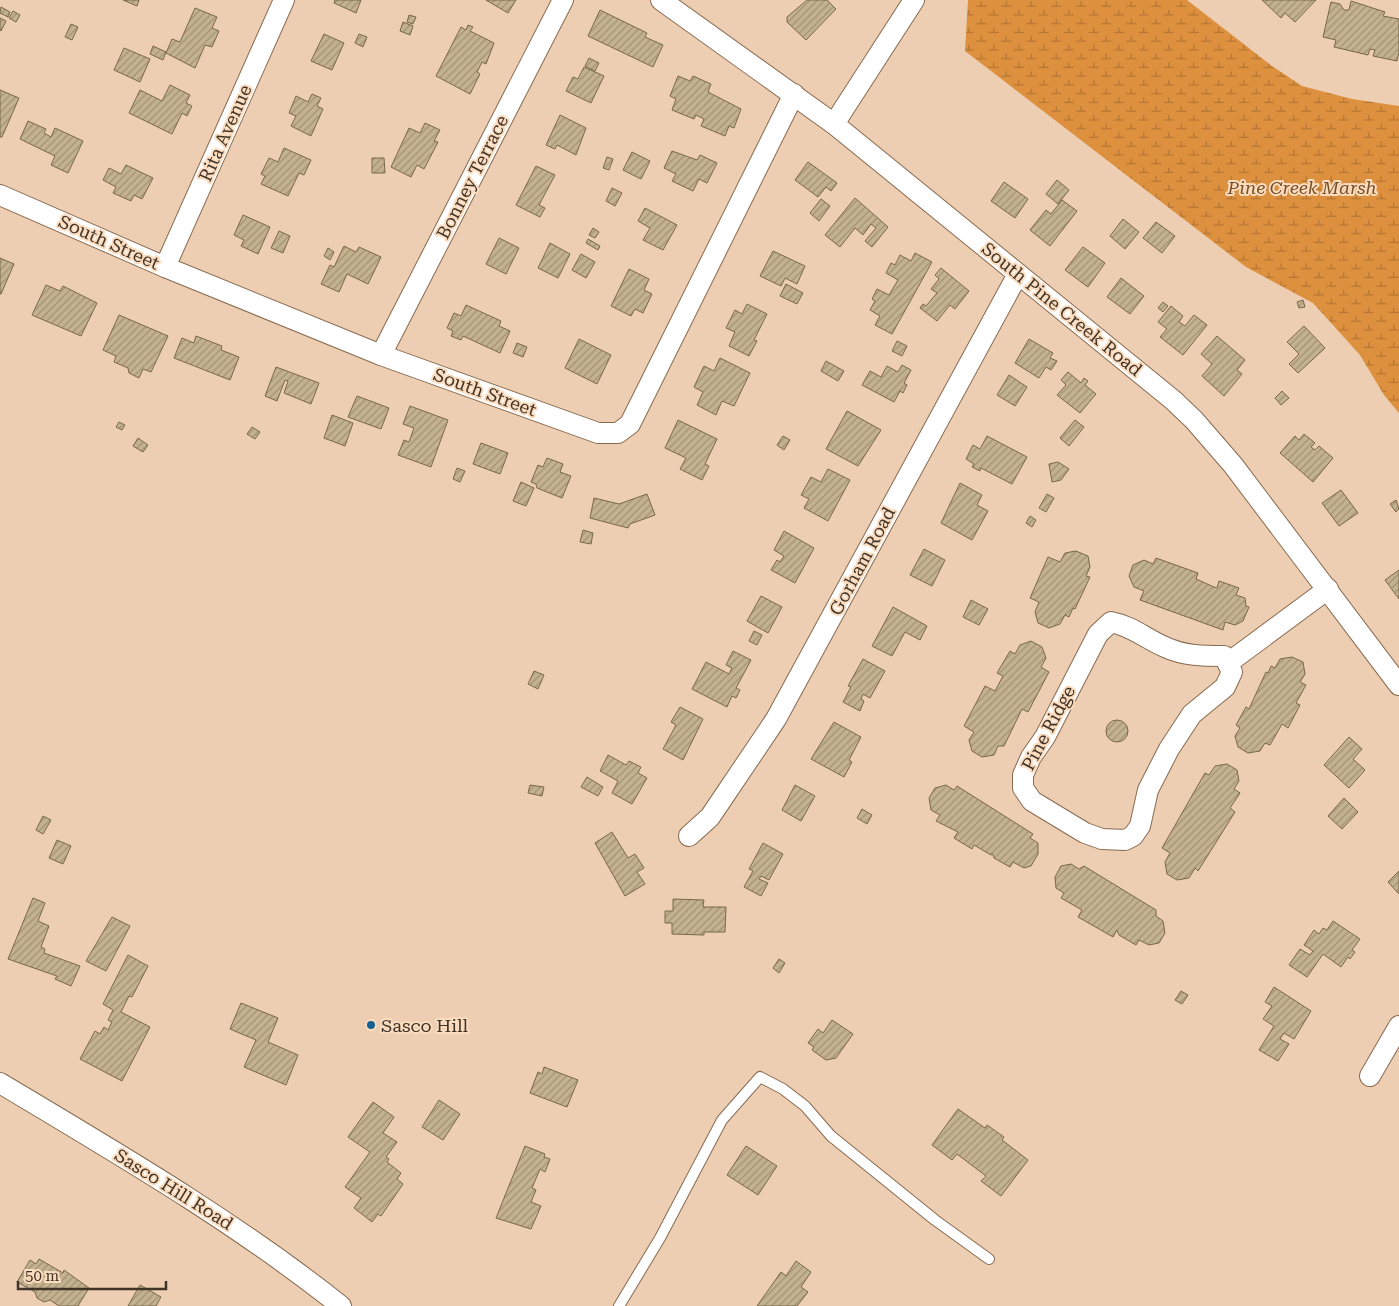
<svg xmlns="http://www.w3.org/2000/svg" width="1399" height="1306" viewBox="0 0 1399 1306" font-family="'Roboto Serif',serif">
	<defs>
		<pattern id="wetland-marsh" width="20" height="14" patternUnits="userSpaceOnUse" patternTransform="scale(1.25)"><rect width="20" height="14" fill="#dd903e"/><path d="M1 5h8M5 5V1M11 12h8M15 12V8" fill="none" stroke="#b57634"/></pattern>
		<pattern id="building-hatch" width="6" height="6" patternUnits="userSpaceOnUse" patternTransform="scale(1.25)"><rect width="6" height="6" fill="#c4b28f"/><path d="M-1 1l2-2M0 6l6-6M5 7l2-2" fill="none" stroke="#a19275"/></pattern>
	</defs>
	<rect width="100%" height="100%" fill="#edceb2"/>
	<path fill="url(#wetland-marsh)" d="M968,0H1187L1272,66L1302,86L1352,99L1399,106V413L1384,395L1360,355L1313,303L1246,267L965,51Z"/>
	<g fill="url(#building-hatch)" stroke="#786847">
		<path d="M123,0H139L137,6Z"/>
		<path d="M335,0H361L356,13L334,3Z"/>
		<path d="M486,0H516L508,13Z"/>
		<path d="M807,0H827L836,9L806,40L787,22V17Z"/>
		<path d="M1262,0H1316L1295,22L1285,13L1281,18Z"/>
		<path d="M1351,1L1385,12L1383,16L1399,19V52L1397,61L1373,56L1375,50L1370,49L1368,55L1334,47L1336,40L1323,37L1331,2L1340,4L1344,10H1349Z"/>
		<path d="M1,7L10,12L8,17L0,13Z"/>
		<path d="M195,8L217,17L212,28L219,31L212,47L205,45L195,68L166,53L172,39L180,42Z"/>
		<path d="M600,10L647,33L645,37L663,45L653,67L588,36Z"/>
		<path d="M13,11L20,15L16,22L9,18Z"/>
		<path d="M409,15L416,17L413,24L407,22Z"/>
		<path d="M0,18L6,21L1,31L0,30Z"/>
		<path d="M403,22L413,26L410,35L400,31Z"/>
		<path d="M71,24L78,27L72,40L65,37Z"/>
		<path d="M468,25L473,27L470,31L494,43L486,64L482,62L477,72L480,74L470,94L436,76L461,27L466,30Z"/>
		<path d="M324,34L344,43L332,70L311,61Z"/>
		<path d="M359,34L367,37L363,47L355,43Z"/>
		<path d="M153,46L166,52L163,60L150,54Z"/>
		<path d="M124,48L150,59L140,82L114,70Z"/>
		<path d="M589,58L599,63L595,71L585,66Z"/>
		<path d="M584,67L604,76L591,103L566,91L573,77L578,79Z"/>
		<path d="M678,76L690,81L693,76L711,84L708,92L741,109L734,128L729,126L725,136L701,126L704,119L696,115L694,119L672,110L676,99L670,96Z"/>
		<path d="M170,85L190,95L186,103L192,106L187,116L182,113L172,134L129,113L140,90L162,101Z"/>
		<path d="M0,90L19,98L2,137H0Z"/>
		<path d="M312,94L321,98L317,106L323,109L311,136L291,126L296,116L289,113L296,96L308,102Z"/>
		<path d="M560,115L586,128L576,155L557,145L555,149L546,145Z"/>
		<path d="M28,121L46,129L44,133L51,137L55,128L83,141L68,173L51,165L55,156L20,139Z"/>
		<path d="M425,123L440,130L434,141L438,142L424,169L417,165L411,177L391,167L409,128L420,133Z"/>
		<path d="M284,148L311,160L304,175L299,173L288,196L261,184L265,176L261,174L269,158L278,162Z"/>
		<path d="M672,151L697,160L700,155L717,163L707,183L699,179L693,191L672,181L676,174L664,168Z"/>
		<path d="M632,152L650,161L641,179L623,170Z"/>
		<path d="M607,157L613,159L609,170L603,168Z"/>
		<path d="M372,158H384L385,173H372Z"/>
		<path d="M808,162L837,183L831,191L826,187L818,197L795,180Z"/>
		<path d="M126,165L153,178L142,199L134,195L131,201L113,193L116,187L103,180L109,168L121,174Z"/>
		<path d="M536,166L555,175L539,205L545,208L540,217L516,205Z"/>
		<path d="M1057,180L1069,190L1058,204L1046,194Z"/>
		<path d="M1004,182L1028,199L1015,218L991,201Z"/>
		<path d="M612,188L622,193L615,206L606,201Z"/>
		<path d="M855,198L888,227L872,247L865,241L876,228L871,224L863,235L855,228L840,247L825,235Z"/>
		<path d="M821,199L830,206L819,221L810,213Z"/>
		<path d="M1062,200L1077,211L1050,246L1030,230L1046,210L1051,214Z"/>
		<path d="M645,208L677,225L663,250L643,240L650,228L638,221Z"/>
		<path d="M243,215L270,227L258,254L241,246L244,240L234,235Z"/>
		<path d="M1123,219L1139,232L1125,249L1110,236Z"/>
		<path d="M1156,222L1175,236L1162,253L1143,238Z"/>
		<path d="M593,228L599,232L595,238L589,235Z"/>
		<path d="M279,231L290,236L283,253L271,248Z"/>
		<path d="M499,238L519,248L506,274L486,264Z"/>
		<path d="M588,239L600,246L598,250L586,243Z"/>
		<path d="M550,243L570,254L558,278L538,268Z"/>
		<path d="M344,246L356,252L359,247L381,257L368,284L347,274L339,292L321,284L330,265L334,267Z"/>
		<path d="M1083,247L1105,263L1088,287L1065,270Z"/>
		<path d="M328,248L334,252L330,260L324,256Z"/>
		<path d="M773,251L805,266L797,284L785,278L781,286L760,276Z"/>
		<path d="M915,253L932,262L892,334L875,325L880,316L870,310L875,301L872,299L877,289L889,295L898,280L886,273L891,263L895,265L900,255L911,261Z"/>
		<path d="M581,254L595,262L586,278L572,270Z"/>
		<path d="M0,258L14,264L1,294H0Z"/>
		<path d="M941,268L969,291L955,309L950,305L937,321L920,308L923,304L926,306L937,293L931,289L939,279L935,275Z"/>
		<path d="M629,269L649,279L644,290L652,294L643,313L635,309L631,316L611,306Z"/>
		<path d="M1121,278L1144,296L1130,314L1107,297Z"/>
		<path d="M786,284L803,293L797,304L780,296Z"/>
		<path d="M46,285L60,291L63,286L97,303L81,336L32,315Z"/>
		<path d="M1303,300L1305,307L1299,308L1297,302Z"/>
		<path d="M1163,302L1168,306L1163,312L1158,308Z"/>
		<path d="M747,304L767,314L754,340L757,341L749,356L729,346L735,332L726,328L735,310L742,314Z"/>
		<path d="M466,305L501,321L499,326L510,331L500,353L463,336L461,340L451,336L453,331L447,328L454,313L461,316Z"/>
		<path d="M1171,306L1183,316L1179,322L1185,326L1194,315L1207,325L1183,355L1160,337L1167,329L1158,322Z"/>
		<path d="M119,315L168,336L151,372L143,369L139,378L129,373L128,368L114,362L116,356L103,350Z"/>
		<path d="M1304,326L1325,348L1298,373L1289,364L1299,354L1287,342Z"/>
		<path d="M196,336L222,346L221,350L239,357L230,380L174,358L182,338L194,343Z"/>
		<path d="M1217,336L1245,360L1237,370L1242,374L1224,396L1202,376L1212,364L1201,354Z"/>
		<path d="M579,339L611,355L597,384L565,368Z"/>
		<path d="M1029,339L1053,353L1050,358L1057,361L1051,370L1046,367L1039,378L1015,363Z"/>
		<path d="M897,341L907,346L902,356L892,351Z"/>
		<path d="M517,343L527,347L523,357L513,353Z"/>
		<path d="M720,358L750,373L734,406L722,401L716,415L697,405L703,392L694,387L704,366L714,371Z"/>
		<path d="M826,361L844,371L838,381L821,371Z"/>
		<path d="M902,365L911,370L904,383L907,385L903,393L900,391L894,402L862,385L870,371L881,377L887,366L898,372Z"/>
		<path d="M276,367L319,383L311,404L284,393L288,381L285,380L277,401L265,396Z"/>
		<path d="M1068,372L1081,383L1084,378L1088,381L1085,385L1096,394L1080,413L1057,395L1066,385L1061,380Z"/>
		<path d="M1009,375L1027,387L1015,406L997,395Z"/>
		<path d="M1282,391L1289,398L1281,405L1275,398Z"/>
		<path d="M357,396L389,408L381,429L348,417Z"/>
		<path d="M410,406L448,420L431,467L398,455L404,440L409,442L414,428L403,424Z"/>
		<path d="M847,411L881,430L858,466L826,449Z"/>
		<path d="M332,415L353,423L345,446L324,438Z"/>
		<path d="M678,420L717,439L705,464L709,466L702,480L680,469L686,458L665,448Z"/>
		<path d="M1075,420L1084,427L1069,446L1060,438Z"/>
		<path d="M119,422L125,425L122,430L116,427Z"/>
		<path d="M252,427L260,432L255,439L247,434Z"/>
		<path d="M1304,434L1315,443L1311,447L1315,450L1319,446L1333,458L1313,482L1280,453L1295,436L1299,440Z"/>
		<path d="M783,436L790,440L784,450L777,445Z"/>
		<path d="M987,436L1027,457L1012,484L981,468L980,471L972,467L974,464L966,459L973,445L980,449Z"/>
		<path d="M138,438L148,445L143,452L133,446Z"/>
		<path d="M481,443L508,453L500,474L473,464Z"/>
		<path d="M547,458L563,464L560,472L571,476L562,498L537,488L536,484L531,482L538,465L543,467Z"/>
		<path d="M1058,462L1069,469L1061,480L1052,482L1049,464Z"/>
		<path d="M457,468L465,471L460,482L453,479Z"/>
		<path d="M828,469L850,480L828,521L804,508L809,499L801,495L811,477L821,482Z"/>
		<path d="M521,482L534,488L526,506L513,501Z"/>
		<path d="M960,483L982,495L977,505L988,511L972,540L941,523Z"/>
		<path d="M1341,490L1358,513L1339,526L1322,503Z"/>
		<path d="M647,494L655,515L630,524L628,528L590,518L594,498L619,504Z"/>
		<path d="M1047,494L1054,498L1046,512L1039,508Z"/>
		<path d="M1396,500L1399,509L1396,512L1390,504Z"/>
		<path d="M1030,516L1036,520L1032,527L1026,523Z"/>
		<path d="M583,530L593,533L591,544L580,542Z"/>
		<path d="M784,531L814,548L795,583L771,570L777,560L780,562L784,556L774,550Z"/>
		<path d="M924,549L945,560L932,586L910,575Z"/>
		<path d="M1076,551L1088,556L1090,567L1086,576L1090,577L1075,609L1073,608L1069,617L1065,615L1060,624L1049,628L1038,623L1035,612L1039,602L1030,598L1048,557L1060,562L1065,553Z"/>
		<path d="M1156,558L1198,573L1196,579L1214,587L1217,588L1219,581L1239,588L1236,595L1245,598L1246,606L1249,607L1243,621L1235,625L1225,622L1223,630L1140,600L1144,591L1134,587L1129,576L1133,565L1144,560L1153,564Z"/>
		<path d="M1399,570V599L1385,580Z"/>
		<path d="M761,596L782,607L768,633L747,621Z"/>
		<path d="M971,600L988,609L979,625L963,617Z"/>
		<path d="M893,607L927,626L920,640L905,632L892,656L872,646Z"/>
		<path d="M754,631L762,635L757,645L749,641Z"/>
		<path d="M1031,641L1042,647L1046,658L1041,667L1049,672L1028,712L1022,709L1004,746H998L994,755L982,757L972,751L969,740L974,732L964,726L985,686L995,691L1003,676L997,673L1010,651L1015,654L1020,645Z"/>
		<path d="M733,651L751,660L736,688L740,690L736,698L732,696L727,707L692,689L706,662L729,674L732,668L726,665Z"/>
		<path d="M1292,657L1303,662L1305,674L1300,682L1306,685L1296,703L1300,705L1288,728L1282,724L1270,745L1265,743L1260,751L1248,753L1238,747L1235,736L1240,728L1236,725L1246,707L1249,709L1266,672L1268,673L1271,666L1275,668L1280,659Z"/>
		<path d="M863,659L885,671L870,698L863,694L861,699L864,701L860,711L843,702L851,687L848,686Z"/>
		<path d="M534,671L544,675L538,689L528,684Z"/>
		<path d="M680,707L703,719L683,760L663,749L676,725L671,722Z"/>
		<circle cx="1117" cy="731" r="11"/>
		<path d="M834,722L861,737L849,760L852,762L844,777L811,759Z"/>
		<path d="M1349,737L1362,749L1353,759L1365,770L1349,788L1324,765Z"/>
		<path d="M608,755L626,765L629,761L641,767L638,773L647,778L632,804L612,793L618,781L600,771Z"/>
		<path d="M1227,764L1237,770L1239,781L1234,789L1240,793L1230,808L1235,812L1198,871L1195,868L1189,878L1177,880L1167,874L1165,862L1170,853L1162,848L1205,773L1209,775L1215,766Z"/>
		<path d="M587,777L603,787L598,796L581,787Z"/>
		<path d="M530,785L544,787L542,796L528,793Z"/>
		<path d="M795,785L815,796L801,821L782,810Z"/>
		<path d="M946,785L954,790L957,786L1033,834L1030,838L1038,843V854L1031,866L1024,868L1013,862L1010,867L994,858L993,854L991,855L974,845L972,849L954,838L958,832L936,821L940,815L931,810L929,798L935,788Z"/>
		<path d="M1344,798L1358,812L1342,829L1328,816Z"/>
		<path d="M862,809L872,815L867,824L857,818Z"/>
		<path d="M43,816L51,820L43,834L36,830Z"/>
		<path d="M612,832L628,858L635,854L644,868L637,872L645,884L625,896L595,843Z"/>
		<path d="M57,840L71,846L63,864L49,858Z"/>
		<path d="M763,843L783,854L769,880L761,876L759,879L768,883L761,896L744,887L753,871L749,869Z"/>
		<path d="M1071,864L1079,869L1084,866L1156,910V916L1163,921L1165,933L1159,943L1149,945L1139,940L1136,945L1119,935L1117,930L1113,937L1078,917L1082,910L1061,898L1064,893L1056,888L1055,877L1061,866Z"/>
		<path d="M1399,871V894L1388,882Z"/>
		<path d="M33,898L45,903L38,921L49,926L41,947L45,949L44,953L80,966L71,986L55,979L57,976L8,959Z"/>
		<path d="M673,899L704,900L703,907H726L725,932H704V935L672,934V923H665V911H673Z"/>
		<path d="M112,917L130,926L106,971L86,961Z"/>
		<path d="M1333,921L1360,939L1352,950L1355,952L1350,959L1348,957L1341,967L1323,954L1307,977L1289,965L1300,949L1310,955L1313,951L1304,945L1314,930L1319,934L1323,928L1327,930Z"/>
		<path d="M128,955L148,966L132,997L129,996L121,1012L150,1027L122,1081L80,1059L95,1031L100,1034L104,1027L108,1030L112,1022L108,1020L113,1010L103,1004Z"/>
		<path d="M779,959L785,963L779,973L773,968Z"/>
		<path d="M1274,987L1311,1011L1294,1039L1284,1033L1280,1039L1289,1044L1278,1061L1259,1050L1274,1026L1263,1019L1272,1006L1265,1002Z"/>
		<path d="M1181,991L1188,995L1182,1004L1175,1000Z"/>
		<path d="M241,1003L278,1018L268,1042L298,1055L286,1085L244,1067L256,1040L230,1029Z"/>
		<path d="M832,1020L853,1034L836,1058L826,1060L812,1050L814,1047L808,1043L818,1029L823,1033Z"/>
		<path d="M544,1067L578,1080L567,1107L530,1093L538,1072L542,1074Z"/>
		<path d="M439,1100L460,1114L443,1140L422,1127Z"/>
		<path d="M373,1102L394,1117L383,1133L397,1142L386,1157L389,1159L387,1162L401,1173L397,1179L403,1184L381,1216L378,1214L372,1222L354,1208L361,1198L345,1187L370,1152L348,1137Z"/>
		<path d="M958,1109L985,1128L987,1125L1004,1137L1002,1140L1028,1160L1001,1196L981,1181L986,1176L957,1154L952,1160L932,1145Z"/>
		<path d="M525,1146L545,1154L544,1157L550,1159L545,1172L540,1169L532,1188L536,1190L531,1202L541,1206L531,1229L496,1218Z"/>
		<path d="M746,1146L777,1166L758,1195L727,1175Z"/>
		<path d="M39,1259L63,1273L64,1270L89,1288L78,1306H59L50,1300L44,1302L37,1298L35,1292L17,1282L30,1260L36,1264Z"/>
		<path d="M796,1261L811,1272L801,1287L808,1292L797,1306H757L781,1272L786,1276Z"/>
		<path d="M140,1285L161,1297L156,1306H128Z"/>
	</g>
	<g fill="none" stroke-linecap="round" stroke-linejoin="round">
		<g stroke="#876b51" stroke-width="12">
			<path id="service" d="M619,1306L660,1238L722,1120L760,1077L783,1089L805,1106L831,1136L935,1220L989,1259"/>
		</g>
		<g stroke="#876b51" stroke-width="22">
			<g id="minor">
				<path d="M661,0L834,124L1173,400L1194,420L1233,465L1399,685"/>
				<path d="M834,124L914,0"/>
				<path d="M0,195L165,267L381,355L598,433H618L630,424L794,94"/>
				<path d="M165,267L284,0"/>
				<path d="M381,355L563,0"/>
				<path d="M1111,622C1132,626 1146,639 1165,647C1184,656 1204,656 1224,656L1232,672L1225,687L1192,714L1169,749L1148,790L1140,826L1133,836L1125,840L1102,839L1085,833L1032,801L1023,788V775L1031,757L1045,737L1098,634Z"/>
				<path d="M1228,663L1328,589"/>
				<path d="M689,836L710,817L776,719L1018,274"/>
				<path d="M1370,1076L1399,1026"/>
				<path d="M0,1083C117,1153 234,1221 341,1306"/>
			</g>
		</g>
		<use href="#service" stroke="#fff" stroke-width="10"/>
		<use href="#minor" stroke="#fff" stroke-width="20"/>
	</g>
	<circle fill="#166194" stroke="#fbdcbf" stroke-width="2" cx="371" cy="1025" r="5"/>
	<g text-anchor="middle" dominant-baseline="central" stroke-width="4" stroke-linejoin="round" paint-order="stroke">
		<g font-size="18" fill="#403428" stroke="#fbdcbf">
			<text transform="translate(225 133) rotate(-66)">Rita Avenue</text>
			<text transform="translate(472 177) rotate(-63)">Bonney Terrace</text>
			<text transform="translate(109 242) rotate(24)">South Street</text>
			<text transform="translate(1062 309) rotate(39)">South Pine Creek Road</text>
			<text transform="translate(485 392) rotate(20)">South Street</text>
			<text transform="translate(862 561) rotate(-62)">Gorham Road</text>
			<text transform="translate(1048 728) rotate(-62)">Pine Ridge</text>
			<text transform="translate(174 1189) rotate(32)">Sasco Hill Road</text>
		</g>
		<g font-size="18" font-style="italic" fill="#754e26" stroke="#fbdcbf">
			<text x="1302" y="187">Pine Creek Marsh</text>
		</g>
		<g font-size="18" fill="#403428" stroke="#fbdcbf" text-anchor="start">
			<text x="381" y="1025">Sasco Hill</text>
		</g>
	</g>
	<path d="M18 1281v8h148v-8" fill="none" stroke="#403428" stroke-width="2.5"/>
	<text x="25" y="1281" font-size="15" fill="#403428" stroke="#fbdcbf" stroke-width="4" paint-order="stroke">50 m</text>
</svg>
